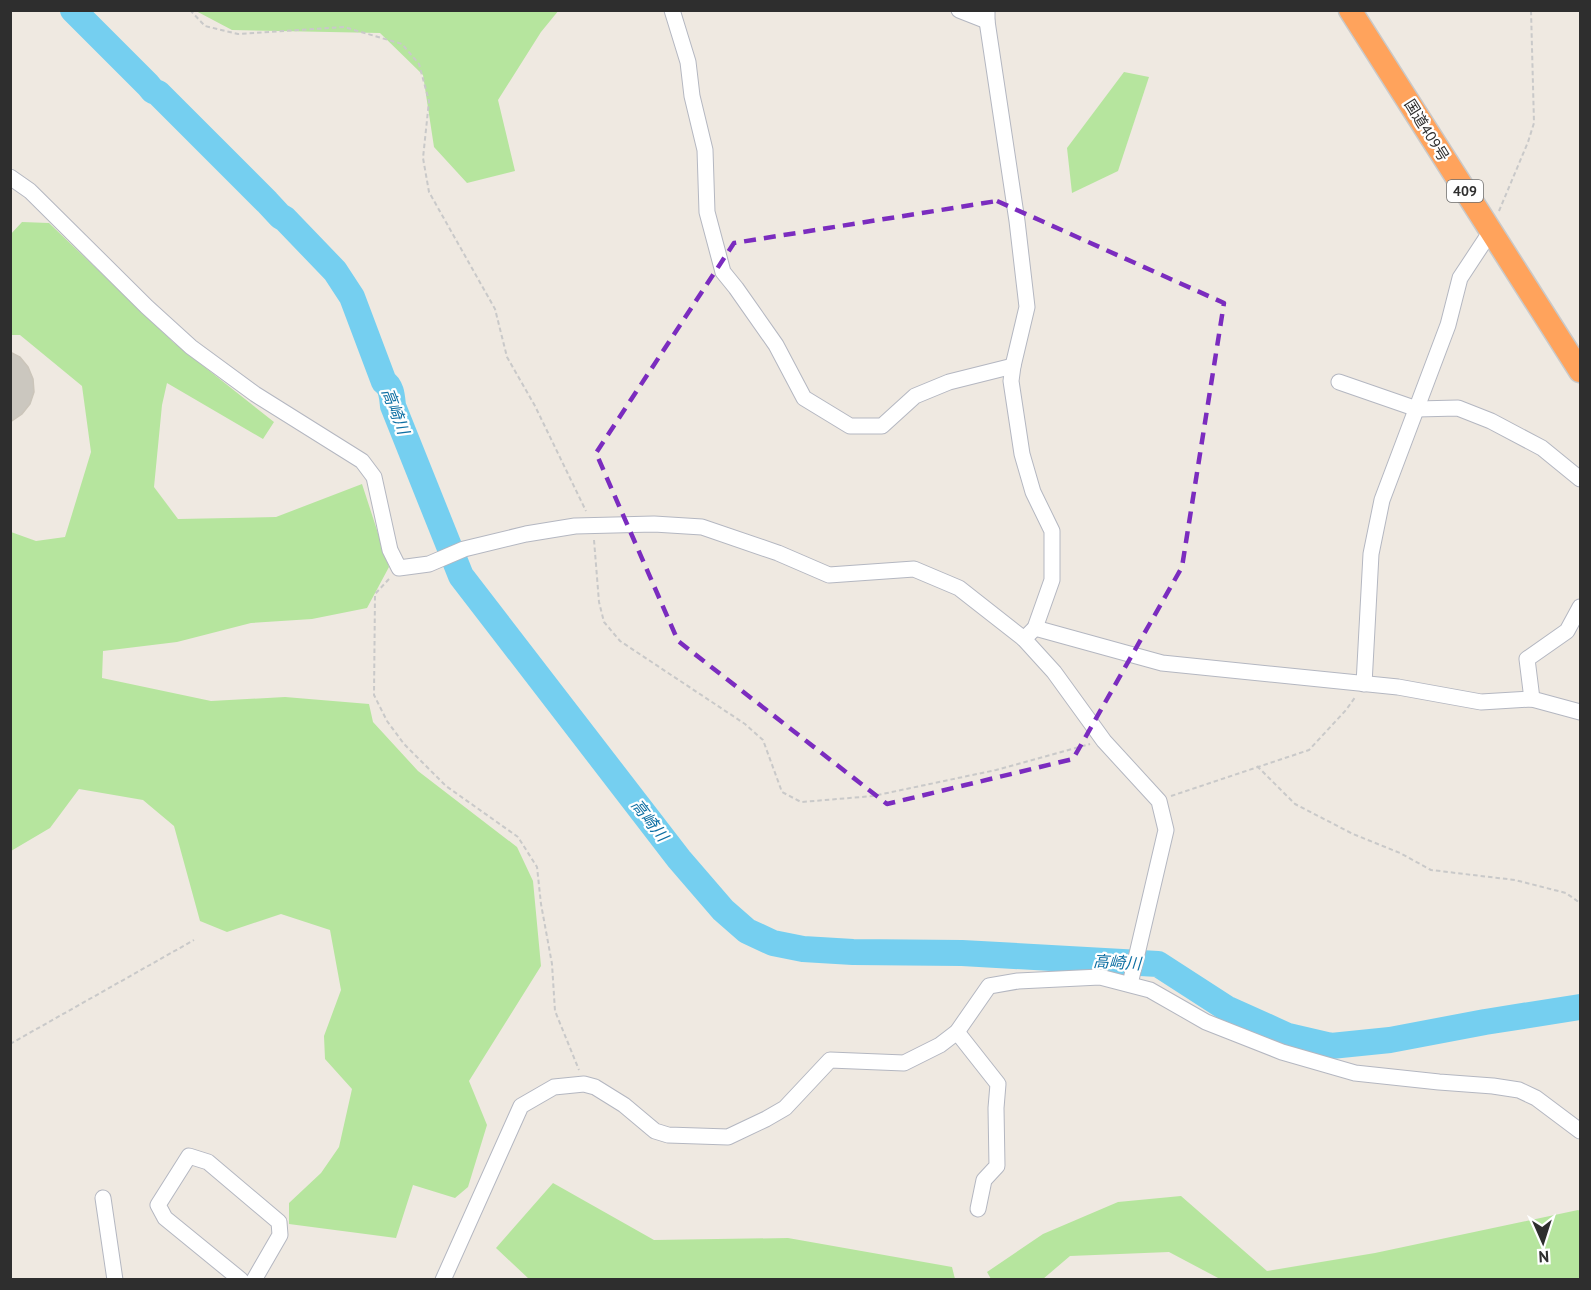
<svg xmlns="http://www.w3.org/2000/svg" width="1591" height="1290" viewBox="0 0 1591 1290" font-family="'PT Sans','Noto Sans JP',sans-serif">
	<rect width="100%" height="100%" fill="#efe9e1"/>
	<g fill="#b6e59e">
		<path d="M559,10L541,32L498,100L515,171L467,183L434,147L423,75L380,33L232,30L196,11Z"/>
		<path d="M1124,72L1149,77L1118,171L1072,193L1067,148Z"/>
		<path d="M22,222L49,223L173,342L274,422L263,439L167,383L162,405L154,487L178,519L276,517L362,484L389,567L367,608L312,619L251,623L177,642L103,651L102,678L211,701L285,697L369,704L373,722L418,771L517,847L533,881L541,966L469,1081L487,1125L468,1187L455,1198L413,1185L396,1238L289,1224V1203L321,1173L339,1147L352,1089L325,1059L324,1036L341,990L330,930L281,914L227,932L200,921L174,826L143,800L79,789L50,828L11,851V532L36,541L65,537L91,452L82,386L20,335H11L10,235Z"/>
		<path d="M553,1183L654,1240L788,1238L952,1267L955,1279H529L496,1248Z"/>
		<path d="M1181,1196L1267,1271L1375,1253L1578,1210L1580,1211V1279H1220L1169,1252L1070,1256L1043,1279H991L987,1272L1043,1234L1118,1202Z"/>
	</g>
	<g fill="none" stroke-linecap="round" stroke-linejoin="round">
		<path stroke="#75cff0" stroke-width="26" d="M73,10L148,85L153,91L158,93L267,202L280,216L285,219L335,271L352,297L384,382C392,387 392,397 393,406L461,576L679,859L723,910L747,931L773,943L803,949L853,952L962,953L1158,964L1226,1008L1288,1036L1331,1046L1390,1040L1485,1022L1580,1007"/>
	</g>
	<path fill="#cbc7bf" stroke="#cbc5ba" stroke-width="1.5" d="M10,352L20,357L28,367L33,379L34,392L30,404L22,414L10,422Z"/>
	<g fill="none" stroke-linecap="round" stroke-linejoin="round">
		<g stroke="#b4b7c1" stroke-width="17">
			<g id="minor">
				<path d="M672,10L688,62L692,96L705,150L707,212L723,272L736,288L776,345L804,398L850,426H882L915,396L949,382L1013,366"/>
				<path d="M959,10L987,21"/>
				<path d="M987,10V21L1017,221L1027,307L1013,366L1011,381L1022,454L1033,492L1052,531V580L1035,628L1024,639"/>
				<path d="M10,177L30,191L147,307L191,347L255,394L362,461L374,477L390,550L399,568L429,564L464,549L526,534L575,526L654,524L702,527L778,553L829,575L914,569L959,588L1024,639L1054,672L1104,741L1159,801L1166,830L1130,984"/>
				<path d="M1339,382L1417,409L1458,408L1491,421L1542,448L1580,479"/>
				<path d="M1035,628L1162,663L1398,687L1481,702L1532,699L1580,712"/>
				<path d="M1364,684L1371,554L1382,500L1448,325L1460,278L1491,231"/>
				<path d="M1532,699L1527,659L1567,631L1580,607"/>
				<path d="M957,1032L998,1084L996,1108L997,1166L984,1180L978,1209"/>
				<path d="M103,1198L115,1280"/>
				<path d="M241,1280L165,1218L158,1205L189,1156L208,1162L279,1222L280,1235L254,1280"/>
				<path d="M443,1280L521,1106L554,1087L584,1084L595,1087L624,1105L655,1131L668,1135L728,1137L766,1119L785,1108L830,1060L904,1063L940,1045L957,1032L989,986L1018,981L1100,977L1150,990L1206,1022L1282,1052L1355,1073L1439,1082L1493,1086L1519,1090L1536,1098L1580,1131"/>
			</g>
		</g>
		<g stroke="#c9c9c9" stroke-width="25">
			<path id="highway" d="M1350,10L1580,371"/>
		</g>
		<g stroke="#c9c9c9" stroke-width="2" stroke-dasharray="4.5 3" stroke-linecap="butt">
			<path d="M190,10L205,26L238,34L344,27L402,44L419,64L429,101L423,158L429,192L495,309L507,357L535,406L586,511"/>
			<path d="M1499,211L1528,142L1534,123L1531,10"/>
			<path d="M594,540L599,602L604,622L620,641L745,724L763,740L782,792L801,802L873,796L996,770L1090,744"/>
			<path d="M389,579L375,594L374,695L387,721L404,744L446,786L518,837L537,867L541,904L552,964L555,1011L579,1070"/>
			<path d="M1257,766L1295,804L1353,834L1400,853L1431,870L1515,880L1566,893L1580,903"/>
			<path d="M1171,796L1309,750L1346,710L1356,696"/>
			<path d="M10,1044L194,940"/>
		</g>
		<use href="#minor" stroke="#fff" stroke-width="15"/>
		<use href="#highway" stroke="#ffa35c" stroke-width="22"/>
	</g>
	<path fill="none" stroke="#7b2cbf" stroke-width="4.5" stroke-dasharray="12 8" stroke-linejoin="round" d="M997,201L1224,303L1182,567L1073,759L887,804L678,641L596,453L734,243Z"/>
	<g text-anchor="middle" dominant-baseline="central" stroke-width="4.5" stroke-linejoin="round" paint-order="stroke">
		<rect fill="#fff" stroke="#6d6d6d" stroke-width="1.5" x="1447" y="180" width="36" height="22" rx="4.5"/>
		<g font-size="14" font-weight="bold" fill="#2e2e2e">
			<text x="1465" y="191">409</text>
		</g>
		<g font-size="15" fill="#2e2e2e" stroke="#fff">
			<text transform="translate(1427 130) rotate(58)">国道409号</text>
		</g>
		<g font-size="16" font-style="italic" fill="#0d6fa3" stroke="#fff">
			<text transform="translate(396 411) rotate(69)">高崎川</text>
			<text transform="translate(650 820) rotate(52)">高崎川</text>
			<text transform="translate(1117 962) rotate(3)">高崎川</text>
		</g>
	</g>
	<rect width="1591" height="1290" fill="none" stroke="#2e2e2e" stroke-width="24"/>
	<g transform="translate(1543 1242) rotate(177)" stroke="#ffffff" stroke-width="4.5" paint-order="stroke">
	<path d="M0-4.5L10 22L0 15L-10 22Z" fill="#2e2e2e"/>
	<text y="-9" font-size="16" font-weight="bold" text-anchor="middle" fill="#2e2e2e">N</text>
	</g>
</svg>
